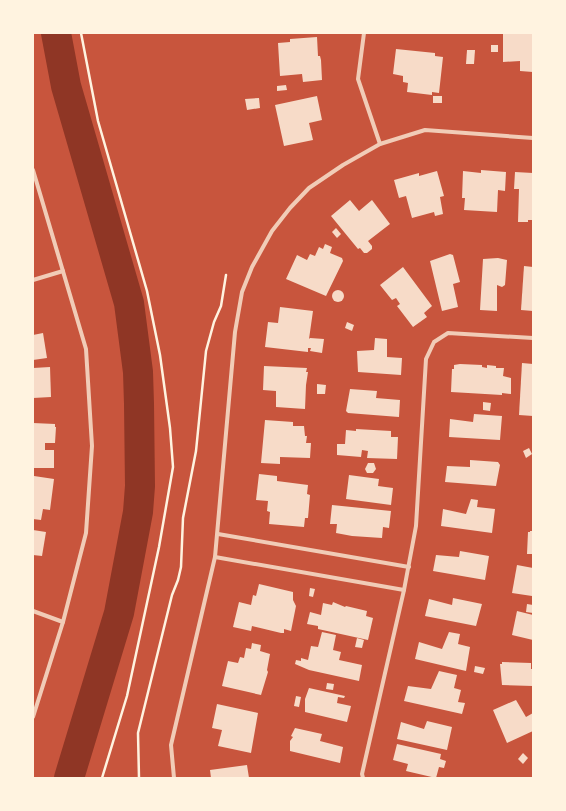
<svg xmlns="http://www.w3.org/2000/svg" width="566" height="811" viewBox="0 0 566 811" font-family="'Source Sans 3',sans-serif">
	<rect width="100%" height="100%" fill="#c8553d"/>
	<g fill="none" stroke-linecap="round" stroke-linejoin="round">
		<path stroke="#8f3625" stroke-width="30" d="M56,33L66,86L129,303L138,372L139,404L140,486L138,512L119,613L69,778"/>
	</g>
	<g fill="#f7dbc8">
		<path d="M503,33H533V72L520,71V61L503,62Z"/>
		<path d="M317,37L318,56H320L321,60L322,80L303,82L302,74L280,76L278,43L290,42V39Z"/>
		<rect x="491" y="45" width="7" height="7"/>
		<path d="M396,49L435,53V56L443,57L439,93L432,92V95L407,92L408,83L403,82V76L393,74Z"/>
		<path d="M467,50H475L474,64H466Z"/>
		<path d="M286,85L287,90L277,91V86Z"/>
		<path d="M317,96L322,120L309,123L313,140L284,146L275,105Z"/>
		<rect x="433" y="96" width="9" height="7"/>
		<path d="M259,98L260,108L247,110L245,99Z"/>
		<path d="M481,170L506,172L505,191L498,190L497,212L464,210L465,198H462L463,171L481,173Z"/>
		<path d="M437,171L444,196L440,197L443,214L435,216L434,212L412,218L406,196L399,198L394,180L419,173V176Z"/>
		<path d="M515,172L533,173V220H528V222H518L519,189H514Z"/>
		<path d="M350,200L359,211L372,200L390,224L368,241L372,246V249L367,253H364L360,248L358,249L331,216Z"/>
		<path d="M336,228L341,234L337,238L332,232Z"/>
		<path d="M325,244L332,247L330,253L342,258L343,261L326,296L286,279L297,255L307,260L310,254L315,256L319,247L323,249Z"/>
		<path d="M450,254L453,255L460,282L453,284L458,307L442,311L430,261Z"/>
		<path d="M498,258L507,260L505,285L502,287L497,285V311L480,310L483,259Z"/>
		<path d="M524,266L533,267V311L521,310Z"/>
		<path d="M403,267L432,306L424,313L427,317L413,327L397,306L400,304L396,298L392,300L380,285Z"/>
		<circle cx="338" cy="296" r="6"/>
		<path d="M280,307L313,311L309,339L310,338L324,339L322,353L310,351L311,348H308V352L265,347L268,322L278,323Z"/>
		<path d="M347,322L354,325L352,331L345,328Z"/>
		<path d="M43,333L47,358L33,360V335Z"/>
		<path d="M375,338L387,339V357L402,358L401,375L358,372L357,351L374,350Z"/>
		<path d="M522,363L533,364V416L519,415Z"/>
		<path d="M460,364L482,365V367L487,368V365L496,366V368H504L503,376L511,378V394L502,393V395L451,392L452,369H454V365Z"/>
		<path d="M264,366L307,368L306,372H308L306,385L305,409L276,407V391L263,390Z"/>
		<path d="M50,367L51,397L33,398V368Z"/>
		<path d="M317,384L326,385L325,394H317Z"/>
		<path d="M350,389L377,391L376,398L400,400L399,417L348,413L346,411Z"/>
		<path d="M483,402L491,403L490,411L483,410Z"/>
		<path d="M474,414L502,416L500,440L449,437L450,419L473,422Z"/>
		<path d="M265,420L293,422V426H304L305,436H307L306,443H311L310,458L280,457V464L261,463Z"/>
		<path d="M33,423L55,424V427H56L55,443H45V450H54V468H33Z"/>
		<path d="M356,429L391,431V437H398L397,459L367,458L368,451L362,450L361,457L337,455V444H345L346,430L356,431Z"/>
		<path d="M529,448L532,454L526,458L523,451Z"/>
		<path d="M470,460L498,462L500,465L496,486L445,482L447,466L470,467Z"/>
		<path d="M368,463H374L376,469L373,473H367L365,469Z"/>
		<path d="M259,474L277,476V481L308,485L307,494L310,495L308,518H305L304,527L269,524L270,512L267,511L268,501L256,500Z"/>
		<path d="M349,475L379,479L378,486L393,488L391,505L346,499Z"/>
		<path d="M34,476L54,479L50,510L43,509L41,520L33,519Z"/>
		<path d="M471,499L478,500L477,507L495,509L492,533L441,526L443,509L466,514Z"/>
		<path d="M332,505L391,511L389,528L383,527L382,538L352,536L336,533L337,524H330Z"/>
		<path d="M33,530L46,532L42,556L33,555Z"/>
		<path d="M530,531H533V554H527L528,532H530Z"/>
		<path d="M460,551L489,556L485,580L433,571L436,555L459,557Z"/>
		<path d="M517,565L533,568L532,596L512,593Z"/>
		<path d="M259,584L293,592V600L296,606L291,631L284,629V633H281L252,626L251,631L233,627L239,602L251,605L253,595L256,596Z"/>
		<path d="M310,588L315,589L313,597L309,596Z"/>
		<path d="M453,598L482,604L476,626L425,616L429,599L452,605Z"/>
		<path d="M333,602L345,607L346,606L367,611L366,616L373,618L368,640L318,629V626L307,624L310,612L321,615L323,603L332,605Z"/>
		<path d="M527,604L533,605V613L526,612Z"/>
		<path d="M517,611L533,615V640L512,635Z"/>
		<path d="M322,632L336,635L333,650L341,652L339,660L362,665L359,681L309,670L295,664L296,660L301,661V658L308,660L311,646L318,647Z"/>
		<path d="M449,632L460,634L458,644L470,647L466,671L415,659L419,642L442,649Z"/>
		<path d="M357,638L364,640L362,648L355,647Z"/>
		<path d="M252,643L261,645L260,651L270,654L267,670L268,672L261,695L222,686L228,661L238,663L240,657L244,658L246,648L251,649Z"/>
		<path d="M502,662L531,663V669H533V686L502,685L500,664H502Z"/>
		<path d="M475,666L485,668L483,674L474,672Z"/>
		<path d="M439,671L457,675L454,688L461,690L458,702L465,703L462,714L404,701L408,686L431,689Z"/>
		<path d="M327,683L334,684L333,690L326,689Z"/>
		<path d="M309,688L345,696L344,698L338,697L337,703L351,706L347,722L305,712V699Z"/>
		<path d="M296,696L301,697L299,707L294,706Z"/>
		<path d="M516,700L526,717L533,713V731L507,743L493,710Z"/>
		<path d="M217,704L258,713L251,753L218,746L222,730L212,728Z"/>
		<path d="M427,721L452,727L447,750L397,739L401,722L424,729Z"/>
		<path d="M295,728L322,734L320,741L343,747L340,763L290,751V741L293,737L291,736Z"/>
		<path d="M397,744L441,754L440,759L446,761L444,768L439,767L436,778L406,771L408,764L393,760Z"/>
		<path d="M523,753L528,758L523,764L518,759Z"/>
		<path d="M247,765L249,778H211L210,770Z"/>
	</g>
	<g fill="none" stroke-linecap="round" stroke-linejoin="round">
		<g stroke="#fff3e0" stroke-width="2.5">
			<path d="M81,33L98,121L147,291L160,355L170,428L173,467L159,547L127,696L102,778"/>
			<path d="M139,778L138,733L172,595L178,580L181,567L183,518L196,451L206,351L214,322L221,306L226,275"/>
		</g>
		<g stroke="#f1ccb7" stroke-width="4">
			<path d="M364,33L358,79L380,144"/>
			<path d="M33,170L86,349L92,446L86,533L63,622L33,717"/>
			<path d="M33,280L63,271"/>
			<path d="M218,534L409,567"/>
			<path d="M215,557L404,590"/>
			<path d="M33,611L63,622"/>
			<path d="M174,778L171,745L215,557L235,332L242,292L252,267L272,231L290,208L309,188L343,165L380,144L425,130L533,138"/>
			<path d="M363,778L362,774L404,590L416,526L426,359L434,342L448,333L533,338"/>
		</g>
	</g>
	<rect width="566" height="811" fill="none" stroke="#fff3e0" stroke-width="68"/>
</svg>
